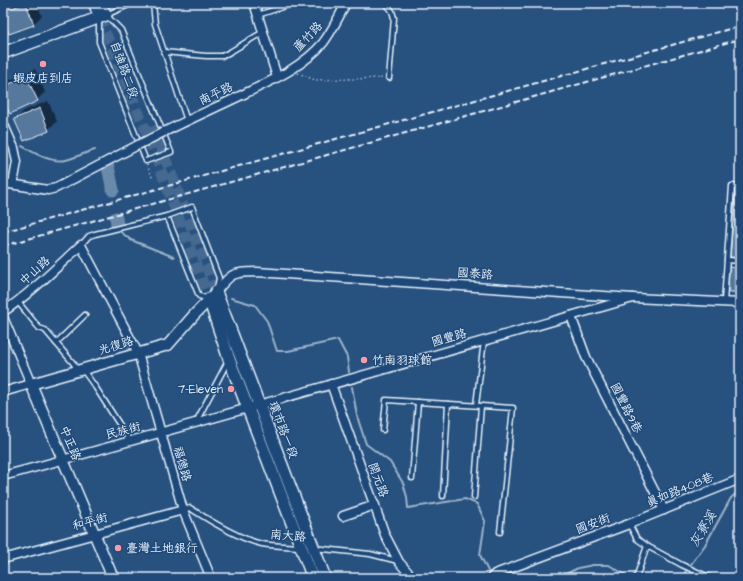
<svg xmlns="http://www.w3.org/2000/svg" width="743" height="581" viewBox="0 0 743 581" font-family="'Architects Daughter','LXGW WenKai TC',sans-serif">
	<rect width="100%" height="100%" fill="#27517f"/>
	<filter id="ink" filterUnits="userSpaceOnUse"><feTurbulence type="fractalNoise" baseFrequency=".025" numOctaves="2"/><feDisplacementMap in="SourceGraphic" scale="8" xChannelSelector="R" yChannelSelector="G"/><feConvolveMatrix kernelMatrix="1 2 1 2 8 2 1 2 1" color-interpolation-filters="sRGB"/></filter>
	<g filter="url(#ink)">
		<g fill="#0007">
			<path d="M12,3H37L42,16L33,24L9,32L3,36V6L6,5L7,7Z"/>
			<path d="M35,69L45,92L37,100L3,97V86L8,81Z"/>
			<path d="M48,101L57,121L48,130L16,119L24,111Z"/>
			<path d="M734,264H740V291L730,268Z"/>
		</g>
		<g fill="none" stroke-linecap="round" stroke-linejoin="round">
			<g stroke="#9db3c9" stroke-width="2">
				<path d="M22,146C34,153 51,163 66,160C75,158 86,152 95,150"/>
				<path d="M118,230L131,240L174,257"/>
				<path d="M231,298L255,305L267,321L277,351H288L338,340L347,357L349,372"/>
				<path d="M352,387L357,416L366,444L390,462L403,483L407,497L408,508L465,499L477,504L485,521L480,555L490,575"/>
				<path d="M558,578L578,568L593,565H609L624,574L625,578"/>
				<path d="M681,578L705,545L731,498L740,490"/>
			</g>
			<g stroke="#6b8aaa" stroke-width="13">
				<path d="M108,167L113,190"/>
				<path d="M116,218L117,224"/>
			</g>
		</g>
		<g fill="#57789d" stroke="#e8f1f8">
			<path d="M26,3L34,25L9,34L3,17V11Z"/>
			<path d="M26,76L38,101L10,114L3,100V87Z"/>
			<path d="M40,108L49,131L24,141L14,119Z"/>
			<path d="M735,194H740V258L730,257Z"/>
			<path d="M729,267L740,268V292H728Z"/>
		</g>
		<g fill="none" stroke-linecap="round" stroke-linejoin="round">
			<g stroke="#446991" stroke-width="11" stroke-dasharray="11 5.5" stroke-linecap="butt">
				<path d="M99,17L146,131L209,299"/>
				<path d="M153,126L216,292"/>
			</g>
			<g stroke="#e8f1f8" stroke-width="7">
				<g id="service">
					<path d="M133,3L106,15L121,30L171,152"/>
					<path d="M153,3L155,24L187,121"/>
					<path d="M386,3L392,11L394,18L389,78"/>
					<path d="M258,15L294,3"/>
					<path d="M99,20V42L146,161"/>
					<path d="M164,52L206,56H222L230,52L263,32"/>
					<path d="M192,207L219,278L217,288"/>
					<path d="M81,245L89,236L95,234L167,216L199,296L209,299"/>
					<path d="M727,260L740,261"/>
					<path d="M18,302L39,328L45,330L56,343L74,364L77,370"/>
					<path d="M724,302L732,186L740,187"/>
					<path d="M56,343L85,315"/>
					<path d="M83,370L96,388L130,441"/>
					<path d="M476,405L484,341"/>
					<path d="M196,422L228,361"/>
					<path d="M383,430L386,400L513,408L500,532"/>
					<path d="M412,478L418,402"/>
					<path d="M443,496L448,404"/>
					<path d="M474,497L481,406"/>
					<path d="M183,510L190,508C210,521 239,539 262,544C274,546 287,546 300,547"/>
					<path d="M629,524L637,539L647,546L682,565L711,578"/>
					<path d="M314,548L370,554L398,561"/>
					<path d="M636,578L647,546"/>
				</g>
			</g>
			<g stroke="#e8f1f8" stroke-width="11">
				<g id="minor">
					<path d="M254,3L277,77"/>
					<path d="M3,123L14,148L17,162L13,184"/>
					<path d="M164,132C190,119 217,107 244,94C271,81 303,67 323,43C332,31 339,17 346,3"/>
					<path d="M3,183L48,190L56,188L138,145"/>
					<path d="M216,292C231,273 233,272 257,272L633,298L740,303"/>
					<path d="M3,312C31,293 56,268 81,245L138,353L183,510L211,578"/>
					<path d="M571,316L586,357L664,510"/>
					<path d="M3,317L31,384L3,392"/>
					<path d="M331,384L385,535L399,562L413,578"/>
					<path d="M3,476C214,419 424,358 633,298"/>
					<path d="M343,516L375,505"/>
					<path d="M3,559L183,510"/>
					<path d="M491,578L495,574L629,524L740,479"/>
				</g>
			</g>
			<g stroke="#e8f1f8" stroke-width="13">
				<g id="tertiary">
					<path d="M94,3L99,17"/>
					<path d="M101,3L106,15"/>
					<path d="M113,578L31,384L168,345L194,315L215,294"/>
				</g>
			</g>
			<g stroke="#e8f1f8" stroke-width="14">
				<g id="secondary">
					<path d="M3,53L106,15"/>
					<path d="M216,292L325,578"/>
					<path d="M209,299L229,359L313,578"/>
				</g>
			</g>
			<g stroke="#e8f1f8" stroke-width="1.5" stroke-dasharray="1 3" stroke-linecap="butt">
				<path d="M298,73L315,80L385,78"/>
				<path d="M147,165L153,179"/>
			</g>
			<use href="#service" stroke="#1f4a7a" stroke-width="4"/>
			<use href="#minor" stroke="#1f4a7a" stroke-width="8"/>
			<use href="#tertiary" stroke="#1f4a7a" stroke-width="10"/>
			<use href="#secondary" stroke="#1f4a7a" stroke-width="11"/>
			<g stroke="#e8f1f8" stroke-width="2" stroke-dasharray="6 3" stroke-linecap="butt">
				<path d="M3,232L740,26"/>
				<path d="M3,246L740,39"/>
			</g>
			<g stroke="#e8f1f8" stroke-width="7" stroke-linecap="butt">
				<g id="service-bridge">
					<path d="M146,161L171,152"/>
					<path d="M167,216L192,207"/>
				</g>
			</g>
			<g stroke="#e8f1f8" stroke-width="11" stroke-linecap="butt">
				<path id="minor-bridge" d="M138,145L164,132"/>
			</g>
			<use href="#service-bridge" stroke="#1f4a7a" stroke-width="4"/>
			<use href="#minor-bridge" stroke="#1f4a7a" stroke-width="8"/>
		</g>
	</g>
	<g fill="#ff9aa2" stroke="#1f4a7a" stroke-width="1.5">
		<circle cx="43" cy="64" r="4"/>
		<circle cx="364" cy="360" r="4"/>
		<circle cx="231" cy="389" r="4"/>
		<circle cx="118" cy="548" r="4"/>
	</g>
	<g text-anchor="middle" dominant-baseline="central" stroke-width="3" stroke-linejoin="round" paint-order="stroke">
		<g font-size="12" fill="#e8f1f8" stroke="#1f4a7a">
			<text transform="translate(308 37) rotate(-47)">蘆竹路</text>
			<text transform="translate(124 70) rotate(70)">自強路二段</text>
			<text transform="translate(216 94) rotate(-26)">南平路</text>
			<text transform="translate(35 271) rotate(-42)">中山路</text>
			<text transform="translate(475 274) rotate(4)">國泰路</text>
			<text transform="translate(449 338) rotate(-16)">國豐路</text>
			<text transform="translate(116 346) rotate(-17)">光復路</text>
			<text transform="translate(626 408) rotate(63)">國豐路9巷</text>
			<text transform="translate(283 430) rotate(69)">環市路一段</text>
			<text transform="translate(123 431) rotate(-15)">民族街</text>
			<text transform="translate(70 443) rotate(67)">中正路</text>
			<text transform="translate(182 464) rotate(74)">福德路</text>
			<text transform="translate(378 480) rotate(70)">開元路</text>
			<text transform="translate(680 490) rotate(-22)">真如路408巷</text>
			<text transform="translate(90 522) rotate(-15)">和平街</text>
			<text transform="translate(593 524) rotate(-21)">國安街</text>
			<text transform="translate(288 536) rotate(5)">南大路</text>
		</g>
		<g font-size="12" fill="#e8f1f8" stroke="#1f4a7a" text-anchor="start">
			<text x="43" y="78" text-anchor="middle">蝦皮店到店</text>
			<text x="372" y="360">竹南羽球館</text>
			<text x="223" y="389" text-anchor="end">7-Eleven</text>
			<text x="126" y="548">臺灣土地銀行</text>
		</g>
		<g font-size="13" font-style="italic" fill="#d5e2ec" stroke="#1f4a7a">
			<text transform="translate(703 529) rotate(-59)">灰寮溪</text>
		</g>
	</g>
	<rect width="743" height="581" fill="none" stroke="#1f4a7a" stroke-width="16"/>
	<rect x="8" y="8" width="727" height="565" fill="none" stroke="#e8f1f8" stroke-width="1.5" filter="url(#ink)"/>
</svg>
